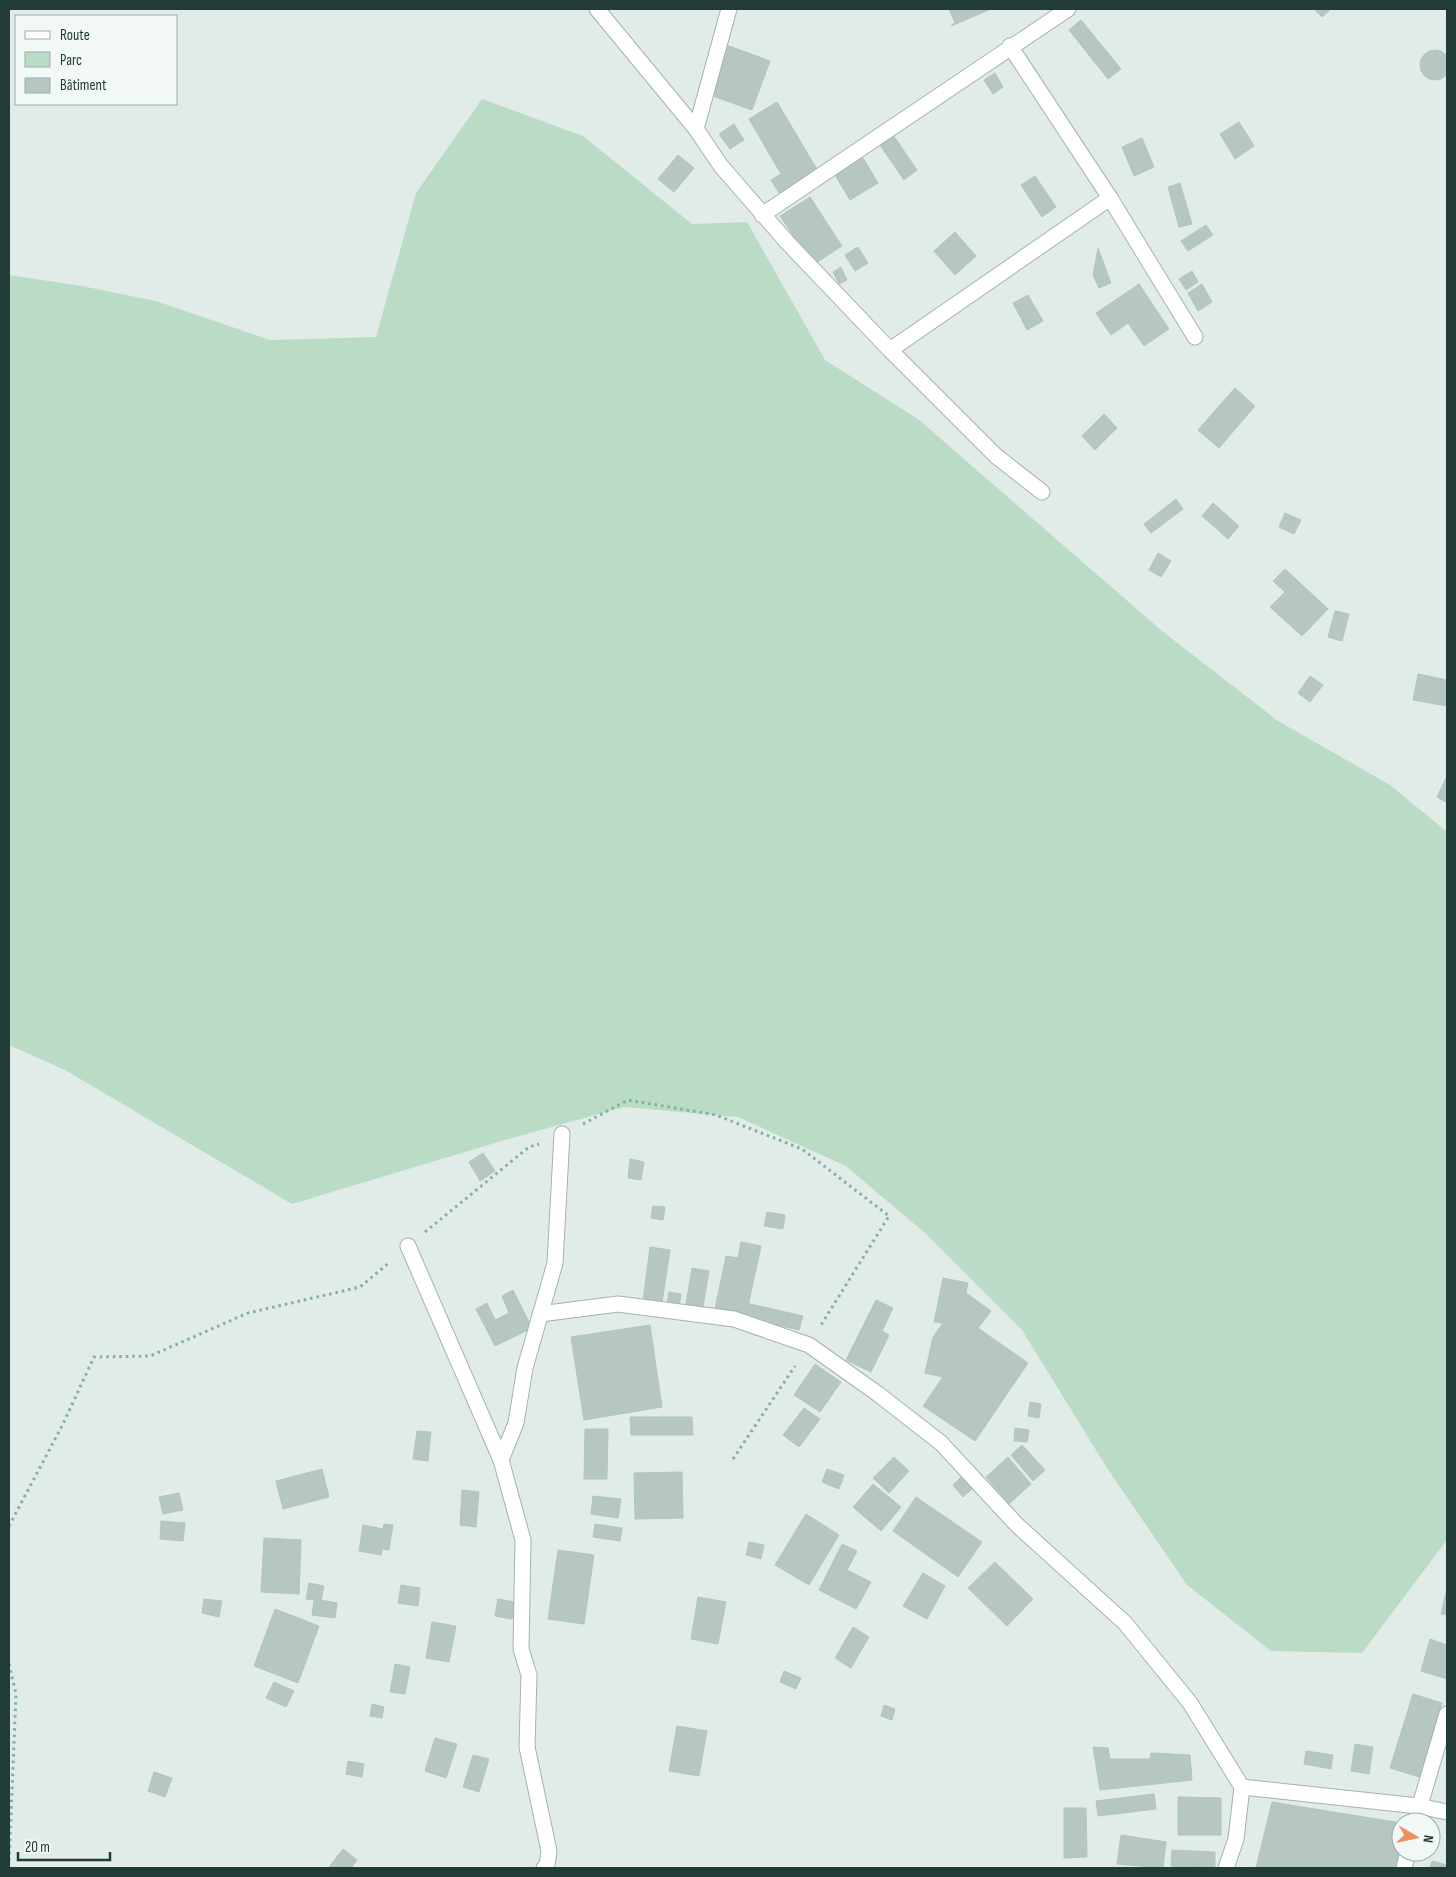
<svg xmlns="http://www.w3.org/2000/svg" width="1456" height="1877" viewBox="0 0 1456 1877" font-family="'Sofia Sans Condensed',sans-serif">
	<rect width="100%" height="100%" fill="#e1ebe8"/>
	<path fill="#badcc7" d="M482,99L583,136L692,224L747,222L825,360L918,419L1162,631L1278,721L1390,785L1447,832V1540L1362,1653L1271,1651L1187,1585L1107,1468L1022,1330L926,1234L846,1166L738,1117L624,1107L512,1138L292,1204L65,1070L9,1045V275L82,286L156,301L270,340L376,337L416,193Z"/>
	<g fill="#b6c6c1" stroke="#b3c5bf">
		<path d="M949,9H991L951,26L955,23Z"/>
		<path d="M1314,9H1331L1322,17Z"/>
		<path d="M1081,20L1121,69L1108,79L1069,30Z"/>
		<path d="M724,44L770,61L752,110L707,94Z"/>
		<circle cx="1435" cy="65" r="15"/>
		<path d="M995,73L1003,87L993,94L984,80Z"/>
		<path d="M777,102L818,171L780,194L771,180L781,174L749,119Z"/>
		<path d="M1239,122L1254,146L1235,159L1220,134Z"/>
		<path d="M734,124L744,140L730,149L719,134Z"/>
		<path d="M891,132L917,170L904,180L878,142Z"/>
		<path d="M1142,138L1154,167L1134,176L1122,147Z"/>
		<path d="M678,155L694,168L674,192L658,179Z"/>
		<path d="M863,158L878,183L850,200L835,175Z"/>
		<path d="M1035,176L1056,207L1042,217L1021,185Z"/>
		<path d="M1180,183L1192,224L1179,227L1168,187Z"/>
		<path d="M810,197L842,246L813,265L780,216Z"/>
		<path d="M1206,225L1213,235L1188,251L1181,241Z"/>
		<path d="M955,232L976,256L955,275L934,251Z"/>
		<path d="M858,247L868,263L855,271L845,255Z"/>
		<path d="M1098,248L1111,283L1099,288L1093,275Z"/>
		<path d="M841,267L847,280L839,284L833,272Z"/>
		<path d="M1192,271L1198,282L1186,290L1179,279Z"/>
		<path d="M1139,284L1169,329L1144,346L1128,323L1111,335L1096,313Z"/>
		<path d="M1202,284L1212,302L1198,311L1188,293Z"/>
		<path d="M1028,295L1043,321L1027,330L1013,303Z"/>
		<path d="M1235,388L1255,406L1219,448L1198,430Z"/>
		<path d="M1104,414L1117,428L1095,450L1082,436Z"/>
		<path d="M1176,499L1183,509L1151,533L1144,524Z"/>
		<path d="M1213,503L1239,526L1228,539L1202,516Z"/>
		<path d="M1285,513L1301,520L1294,534L1279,527Z"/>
		<path d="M1158,553L1171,561L1161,577L1149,570Z"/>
		<path d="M1285,569L1328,609L1302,636L1270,607L1285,592L1273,581Z"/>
		<path d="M1335,611L1349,614L1342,641L1328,637Z"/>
		<path d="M1418,674L1447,680V706L1413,700Z"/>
		<path d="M1310,676L1323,685L1310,702L1298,693Z"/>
		<path d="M1447,776V803L1437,797Z"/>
		<path d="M483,1153L495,1171L480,1181L469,1162Z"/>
		<path d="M630,1159L644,1162L641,1180L628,1178Z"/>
		<path d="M653,1206L665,1207L663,1220L651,1218Z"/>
		<path d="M767,1212L785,1215L783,1229L764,1226Z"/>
		<path d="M741,1242L761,1246L746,1316L715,1309L726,1256L738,1258Z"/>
		<path d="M650,1247L670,1250L662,1303L643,1300Z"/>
		<path d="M692,1268L709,1271L703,1307L686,1304Z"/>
		<path d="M943,1278L968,1283L966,1293L991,1311L978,1328L1028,1363L975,1441L923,1406L943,1377L925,1373L933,1337L943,1323L934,1322Z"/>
		<path d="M513,1290L532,1328L495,1346L476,1309L487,1303L495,1320L509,1313L502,1296Z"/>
		<path d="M669,1292L681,1294L679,1306L667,1305Z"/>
		<path d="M876,1300L893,1308L882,1331L889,1335L871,1372L846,1360Z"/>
		<path d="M746,1303L803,1316L799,1330L743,1317Z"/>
		<path d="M650,1325L662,1407L584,1420L571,1337Z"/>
		<path d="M815,1364L841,1382L820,1412L794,1395Z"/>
		<path d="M1030,1402L1041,1404L1039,1418L1028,1416Z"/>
		<path d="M804,1408L820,1419L799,1447L783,1435Z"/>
		<path d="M630,1417H692L693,1435H631Z"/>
		<path d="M1015,1428L1029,1430L1027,1442L1014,1441Z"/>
		<path d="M585,1429H608L607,1479H584Z"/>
		<path d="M417,1431L431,1432L428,1461L413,1459Z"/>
		<path d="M1022,1445L1045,1470L1033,1481L1011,1455Z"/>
		<path d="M894,1457L909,1471L889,1493L873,1478Z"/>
		<path d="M1008,1457L1031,1484L1009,1504L986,1477Z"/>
		<path d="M322,1469L329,1497L283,1509L276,1481Z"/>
		<path d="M827,1469L844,1475L839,1489L822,1482Z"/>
		<path d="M682,1472L683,1518L635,1519L634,1473Z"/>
		<path d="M963,1475L974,1487L963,1497L953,1485Z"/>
		<path d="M873,1484L901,1507L881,1531L853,1507Z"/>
		<path d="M462,1490L479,1492L476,1527L460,1525Z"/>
		<path d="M179,1493L183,1510L163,1514L159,1497Z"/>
		<path d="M593,1496L621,1499L618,1518L591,1514Z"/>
		<path d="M916,1497L982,1542L958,1577L893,1531Z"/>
		<path d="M806,1514L839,1535L809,1585L775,1565Z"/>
		<path d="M161,1521L185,1523L183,1541L160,1539Z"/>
		<path d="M384,1524L393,1525L389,1550L382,1549L381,1555L359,1551L363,1525L383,1529Z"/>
		<path d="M595,1524L622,1528L620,1541L593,1537Z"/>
		<path d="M264,1538L301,1540L299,1594L261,1592Z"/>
		<path d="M749,1542L764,1545L761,1559L746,1555Z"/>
		<path d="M842,1544L857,1551L847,1570L871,1582L856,1609L819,1590Z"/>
		<path d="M558,1550L594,1555L584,1624L548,1619Z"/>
		<path d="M995,1562L1033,1599L1007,1626L968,1588Z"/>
		<path d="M923,1573L945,1586L927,1619L903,1606Z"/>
		<path d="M309,1583L324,1586L321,1600L337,1603L335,1618L312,1615L314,1600L306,1599Z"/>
		<path d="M401,1585L420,1588L418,1606L398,1603Z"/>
		<path d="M1447,1588V1615L1441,1614Z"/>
		<path d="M698,1597L726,1602L718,1644L691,1639Z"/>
		<path d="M204,1599L222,1601L219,1617L202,1613Z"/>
		<path d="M498,1599L515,1602L512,1619L495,1616Z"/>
		<path d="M275,1609L319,1626L298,1683L254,1666Z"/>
		<path d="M432,1622L456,1626L449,1662L426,1658Z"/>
		<path d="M853,1627L869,1637L851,1668L835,1658Z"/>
		<path d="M1430,1639L1447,1645V1679L1421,1671Z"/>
		<path d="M395,1664L410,1667L405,1694L390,1692Z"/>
		<path d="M784,1671L801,1678L796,1689L780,1682Z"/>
		<path d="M274,1682L294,1691L286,1707L266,1698Z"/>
		<path d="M1413,1694L1442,1703L1419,1777L1390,1768Z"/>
		<path d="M372,1704L384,1707L382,1718L370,1716Z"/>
		<path d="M884,1705L895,1709L892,1720L881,1716Z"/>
		<path d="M677,1726L707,1731L699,1776L669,1771Z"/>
		<path d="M435,1738L457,1744L446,1778L425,1771Z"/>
		<path d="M1355,1744L1373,1747L1369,1774L1351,1771Z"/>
		<path d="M1093,1747L1108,1748L1110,1759H1150L1151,1753L1190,1755L1192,1780L1100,1790Z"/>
		<path d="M1306,1751L1333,1755L1331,1769L1304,1764Z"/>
		<path d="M473,1755L489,1759L479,1792L463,1787Z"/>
		<path d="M348,1761L364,1764L362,1777L346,1774Z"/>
		<path d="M154,1772L172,1778L165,1797L148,1791Z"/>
		<path d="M1154,1794L1156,1809L1098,1816L1096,1801Z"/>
		<path d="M1178,1797L1221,1798V1835H1178Z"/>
		<path d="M1272,1802L1401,1823L1398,1868H1256Z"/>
		<path d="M1064,1808H1086L1087,1857L1064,1858Z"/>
		<path d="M1121,1835L1166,1842L1163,1868L1117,1864Z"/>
		<path d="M343,1849L357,1860L351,1868H331L329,1867Z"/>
		<path d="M1172,1850L1215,1852V1868L1171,1866Z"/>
		<path d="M1432,1861L1447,1865V1868H1430Z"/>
	</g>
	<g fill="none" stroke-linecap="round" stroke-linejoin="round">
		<g stroke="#a4b3af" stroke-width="17">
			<g id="street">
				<path d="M597,9L696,129L721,166L787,242L890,350L996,456L1042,492"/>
				<path d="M1010,46L1110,198L1195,337"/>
				<path d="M696,129L729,9"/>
				<path d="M762,215L1068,9"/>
				<path d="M890,350L1110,198"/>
				<path d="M408,1246L501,1460"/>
				<path d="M540,1314L618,1304L734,1319L809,1345L878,1394L941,1443L1017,1525L1125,1623L1190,1703L1242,1787L1236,1839L1226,1868"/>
				<path d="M1242,1787L1418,1806L1447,1812"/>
				<path d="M1415,1822L1447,1714"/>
				<path d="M544,1868L547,1865L549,1851L527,1747L529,1675L521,1649L523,1540L501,1460L516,1423L525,1368L555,1263L562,1134"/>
				<path d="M1404,1868L1408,1852"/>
			</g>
		</g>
		<g stroke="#81aea6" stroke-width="3" stroke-dasharray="2.5 4" stroke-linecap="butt">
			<path d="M583,1124L628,1100L716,1115L802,1149L889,1216L821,1325"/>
			<path d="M425,1232L529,1147L539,1144"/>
			<path d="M733,1459L795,1366"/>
			<path d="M9,1526L63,1424L94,1357L150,1356L248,1313L360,1287L390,1262"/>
			<path d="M9,1664L16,1694L9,1864"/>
		</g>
		<use href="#street" stroke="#fff" stroke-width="15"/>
	</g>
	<rect width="1456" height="1877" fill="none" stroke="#213b37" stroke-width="20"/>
	<rect x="15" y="15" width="162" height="90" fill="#f1f8f5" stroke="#9eaca9"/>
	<rect x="25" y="31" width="25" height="8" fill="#ffffff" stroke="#9eaca9"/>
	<text x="60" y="40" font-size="15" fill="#213b37">Route</text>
	<rect x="25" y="52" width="25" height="15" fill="#badcc7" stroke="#9eaca9"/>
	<text x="60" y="65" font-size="15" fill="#213b37">Parc</text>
	<rect x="25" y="78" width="25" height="15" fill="#b6c6c1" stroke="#9eaca9"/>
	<text x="60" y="90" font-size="15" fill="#213b37">Bâtiment</text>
	<g transform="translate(1416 1837) rotate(99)"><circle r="24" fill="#f1f8f5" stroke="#9eaca9"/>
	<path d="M0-4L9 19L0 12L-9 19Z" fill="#ef915a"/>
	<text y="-8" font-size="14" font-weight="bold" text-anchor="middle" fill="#213b37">N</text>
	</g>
	<path d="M18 1852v8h92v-8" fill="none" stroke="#213b37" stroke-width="2.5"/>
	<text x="25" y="1852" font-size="15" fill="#213b37" stroke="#f1f8f5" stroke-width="4" paint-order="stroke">20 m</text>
</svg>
